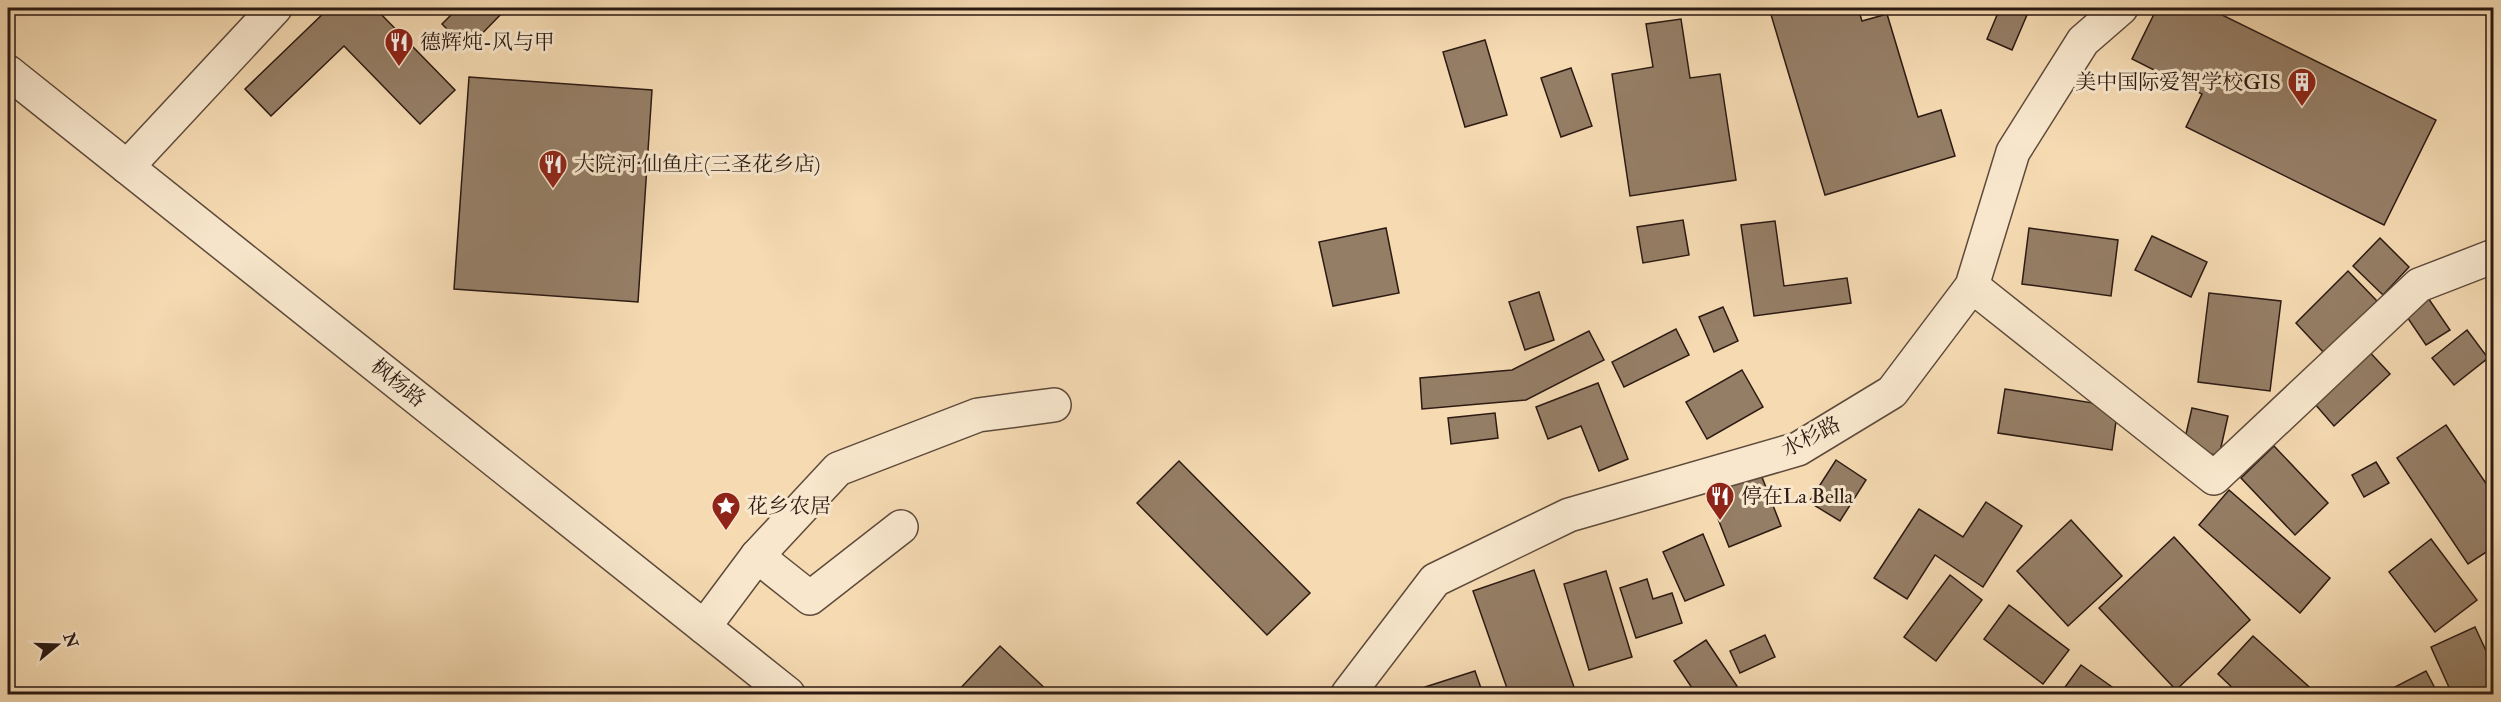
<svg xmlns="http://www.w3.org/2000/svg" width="2501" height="702" viewBox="0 0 2501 702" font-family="'IM FELL Double Pica','Noto Serif SC',serif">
	<rect width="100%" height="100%" fill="#f5dab2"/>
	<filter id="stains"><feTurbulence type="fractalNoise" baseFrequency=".00333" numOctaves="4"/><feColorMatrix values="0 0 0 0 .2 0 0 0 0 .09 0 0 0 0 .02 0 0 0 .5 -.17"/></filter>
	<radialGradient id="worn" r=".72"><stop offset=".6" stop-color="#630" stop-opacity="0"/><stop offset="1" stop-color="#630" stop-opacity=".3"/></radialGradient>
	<g fill="#957e66" stroke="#2c1a13" stroke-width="1.5">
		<path d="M329,8H375L455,90L420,124L344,46L271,116L245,89Z"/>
		<path d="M458,8H507L467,49L442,24Z"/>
		<path d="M583,8H647V11Z"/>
		<path d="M1769,8H1858L1862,21L1887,14L1918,117L1941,110L1955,156L1825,195Z"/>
		<path d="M2000,8H2011L2027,15L2012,50L1987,39Z"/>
		<path d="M2157,8H2208L2436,120L2384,225L2186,127L2202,94L2132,59Z"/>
		<path d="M1681,19L1690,78L1720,74L1736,180L1630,196L1612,74L1653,67L1646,24Z"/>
		<path d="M1485,40L1507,115L1465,127L1443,52Z"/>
		<path d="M1571,68L1592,126L1561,137L1541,78Z"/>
		<path d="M469,77L652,90L638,302L454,289Z"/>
		<path d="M1683,220L1689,255L1643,263L1637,227Z"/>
		<path d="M1775,221L1784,286L1847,278L1851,303L1754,316L1741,225Z"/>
		<path d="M1386,228L1399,293L1333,306L1319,242Z"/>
		<path d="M2029,228L2118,240L2111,296L2022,284Z"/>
		<path d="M2152,236L2207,262L2191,297L2135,270Z"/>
		<path d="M2380,238L2409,267L2383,295L2353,266Z"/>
		<path d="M2348,271L2377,301L2324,353L2296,323Z"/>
		<path d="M1539,292L1554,340L1525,350L1509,302Z"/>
		<path d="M2209,293L2281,301L2270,391L2198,382Z"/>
		<path d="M2426,295L2450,330L2426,345L2403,311Z"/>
		<path d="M1723,307L1738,341L1714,352L1699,317Z"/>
		<path d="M1676,329L1689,355L1624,387L1612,362Z"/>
		<path d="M2467,330L2488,358L2454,385L2432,358Z"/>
		<path d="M1589,331L1604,360L1526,400L1422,409L1420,378L1512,370Z"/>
		<path d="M2364,346L2390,374L2334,426L2308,396Z"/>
		<path d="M1742,370L1763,407L1707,439L1686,402Z"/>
		<path d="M1598,383L1628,459L1599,471L1581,426L1548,439L1536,407Z"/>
		<path d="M2005,389L2118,407L2112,450L1998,433Z"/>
		<path d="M2192,408L2228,416L2219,456L2183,447Z"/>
		<path d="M1495,413L1498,438L1451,444L1448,418Z"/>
		<path d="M2446,425L2494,495V547L2468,564L2397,458Z"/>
		<path d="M2274,446L2328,503L2295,535L2241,478Z"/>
		<path d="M1836,460L1866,480L1840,521L1809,502Z"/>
		<path d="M1179,461L1310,593L1267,635L1137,503Z"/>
		<path d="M2376,462L2389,483L2364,497L2352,475Z"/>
		<path d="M1760,472L1781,526L1729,547L1708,493Z"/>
		<path d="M2229,490L2330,578L2300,613L2199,525Z"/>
		<path d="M1986,502L2022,526L1983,587L1935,555L1907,599L1874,578L1919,509L1963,537Z"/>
		<path d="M2071,520L2122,576L2068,626L2017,571Z"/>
		<path d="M1703,534L1724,585L1685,601L1663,552Z"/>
		<path d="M2174,537L2250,620L2176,690L2099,608Z"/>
		<path d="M2431,539L2477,600L2435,632L2389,572Z"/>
		<path d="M1534,570L1576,693L1572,694H1509L1473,591Z"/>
		<path d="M1606,571L1632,657L1589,670L1564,584Z"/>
		<path d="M1950,575L1982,600L1936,661L1904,637Z"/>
		<path d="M1647,579L1653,599L1672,593L1682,623L1636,638L1620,588Z"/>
		<path d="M2009,605L2069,650L2043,684L1984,639Z"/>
		<path d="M2475,627L2494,668V687L2476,694H2452L2431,647Z"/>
		<path d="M1765,635L1775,657L1740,673L1730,651Z"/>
		<path d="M2253,636L2317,694H2239L2218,674Z"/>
		<path d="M1706,640L1737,686L1725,694H1696L1674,661Z"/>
		<path d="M1000,646L1051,694H955Z"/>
		<path d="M2081,665L2122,694H2060Z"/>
		<path d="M1475,671L1483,694H1428L1425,687Z"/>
		<path d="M2426,671L2438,694H2391L2389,690Z"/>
	</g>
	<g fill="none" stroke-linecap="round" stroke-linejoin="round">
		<g stroke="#5e4a3b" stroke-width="36">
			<g id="minor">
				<path d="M8,72L788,694"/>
				<path d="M127,167L275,8"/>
				<path d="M1972,286L2214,478L2419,285L2494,256"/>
				<path d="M757,556L838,469L978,415L1054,405"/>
				<path d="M704,627L757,556L810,598L901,527"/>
				<path d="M1348,694L1435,580L1569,515L1798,449L1892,392L1972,286L2013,152L2083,41L2121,8"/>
			</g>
		</g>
		<use href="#minor" stroke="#f8e7cd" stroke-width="33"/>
	</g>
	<defs>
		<g id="restaurant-pin" transform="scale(1.5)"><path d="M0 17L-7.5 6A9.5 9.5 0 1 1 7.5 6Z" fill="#8f2418" stroke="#f8e7cd"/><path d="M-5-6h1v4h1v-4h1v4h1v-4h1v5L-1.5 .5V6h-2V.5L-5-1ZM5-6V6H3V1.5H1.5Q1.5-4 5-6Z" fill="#fff"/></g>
		<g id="building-pin" transform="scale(1.5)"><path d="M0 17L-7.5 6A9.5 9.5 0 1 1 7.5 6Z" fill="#8f2418" stroke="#f8e7cd"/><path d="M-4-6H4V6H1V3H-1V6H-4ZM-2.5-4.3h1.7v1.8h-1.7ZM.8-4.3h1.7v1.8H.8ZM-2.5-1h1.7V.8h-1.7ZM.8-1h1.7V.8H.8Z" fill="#fff"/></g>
		<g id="sight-pin" transform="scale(1.5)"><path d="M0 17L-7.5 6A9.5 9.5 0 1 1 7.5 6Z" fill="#8f2418" stroke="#f8e7cd"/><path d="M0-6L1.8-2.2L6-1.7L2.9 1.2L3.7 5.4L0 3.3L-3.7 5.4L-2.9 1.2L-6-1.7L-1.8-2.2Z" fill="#fff"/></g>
	</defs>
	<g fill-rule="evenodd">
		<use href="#restaurant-pin" x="399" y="42"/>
		<use href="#building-pin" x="2302" y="82"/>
		<use href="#restaurant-pin" x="553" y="164"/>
		<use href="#restaurant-pin" x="1720" y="496"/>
		<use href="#sight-pin" x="726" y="506"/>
	</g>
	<g text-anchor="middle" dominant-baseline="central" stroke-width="6" stroke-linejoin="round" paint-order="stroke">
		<g font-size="21" fill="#2c1a13" stroke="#f8e7cd" text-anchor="start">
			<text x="420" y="42">德辉炖-风与甲</text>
			<text x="2281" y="82" text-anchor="end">美中国际爱智学校GIS</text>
			<text x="574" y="164">大院河·仙鱼庄(三圣花乡店)</text>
			<text x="1741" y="496">停在La Bella</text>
			<text x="747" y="506">花乡农居</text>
		</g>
		<g font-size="21" fill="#2c1a13" stroke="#f8e7cd">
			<text transform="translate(398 383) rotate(39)">枫杨路</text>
			<text transform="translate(1811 437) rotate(-27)">水杉路</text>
		</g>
	</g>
	<rect width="2501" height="702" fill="none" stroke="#f5dab2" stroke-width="30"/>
	<rect x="9" y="9" width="2483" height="684" fill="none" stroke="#2c1a13" stroke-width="3"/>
	<rect x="15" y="15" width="2471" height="672" fill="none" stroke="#2c1a13" stroke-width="1.5"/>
	<g transform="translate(57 645) rotate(71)" stroke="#f8e7cd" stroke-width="4.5" paint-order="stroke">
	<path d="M0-4.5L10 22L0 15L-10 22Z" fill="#2c1a13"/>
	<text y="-9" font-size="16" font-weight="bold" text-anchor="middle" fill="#2c1a13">N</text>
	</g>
	<rect width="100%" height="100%" filter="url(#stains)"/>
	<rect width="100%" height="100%" fill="url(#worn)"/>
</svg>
